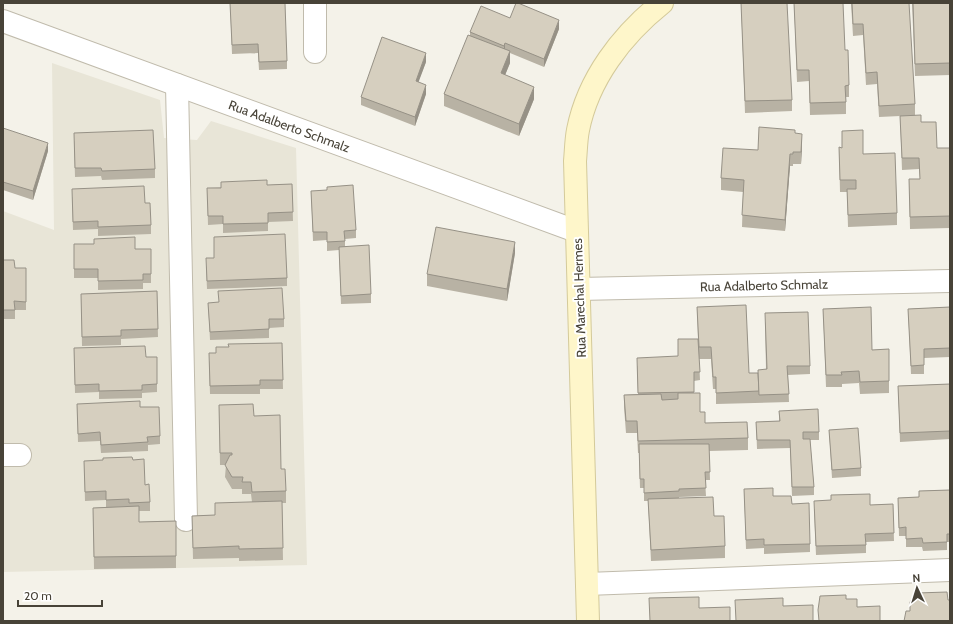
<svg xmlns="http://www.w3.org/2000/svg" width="953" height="624" viewBox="0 0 953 624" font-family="Cabin,sans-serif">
	<rect width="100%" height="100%" fill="#f4f2e9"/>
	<path fill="#e8e5d7" d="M52,63L160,100L164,138L197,140L211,121L296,148L307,565L3,572V211L54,230Z"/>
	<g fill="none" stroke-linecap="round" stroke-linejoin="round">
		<g stroke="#c0bbac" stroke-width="24">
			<g id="street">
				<path d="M315,3V52"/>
				<path id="s1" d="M3,21L576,231"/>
				<path d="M177,85L186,520"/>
				<path id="s2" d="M579,289L950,281"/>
				<path d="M3,455H20"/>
				<path d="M587,584L950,570"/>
			</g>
		</g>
		<g stroke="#d4ca9a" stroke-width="24">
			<path id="secondary" d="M588,621L575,161C576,151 576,140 578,130C588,79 622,35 662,3"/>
		</g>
		<use href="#street" stroke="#fff" stroke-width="22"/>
		<use href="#secondary" stroke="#fef6ca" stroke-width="22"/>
	</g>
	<g fill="#b8b2a4">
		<path d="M230,3L287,61V69L259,70L258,53L232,54Z"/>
		<path d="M741,3L792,100V111L745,113Z"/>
		<path d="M794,3L845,50L849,85V97H846V114L810,115L809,81L797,82Z"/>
		<path d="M851,3H900L915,104V115L921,122L937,148H950V228L910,229L909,179H920L919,169L902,170L900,116L879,117L877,84L866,85L863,35L853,36Z"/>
		<path d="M912,3H950V75L915,76Z"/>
		<path d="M510,18L559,29L544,67L510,53V63L505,75L534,99L519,136L444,106V94L470,36V32Z"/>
		<path d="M426,62L418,82L426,94L415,126L361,105V97Z"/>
		<path d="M3,128L48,151L33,200L3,190Z"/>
		<path d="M842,131L863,154L897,213V225L848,227L847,192H840L839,147L842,148Z"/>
		<path d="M795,133L802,146L801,164H793V166H790L785,231L742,227L743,192L721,190V178L758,150Z"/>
		<path d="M74,141L155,169V178L102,180L101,176L75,177Z"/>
		<path d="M292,184L293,221L268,222V231L223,233V224L208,225L207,188Z"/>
		<path d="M311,191L356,230V238L345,239V246L371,294V303L341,304L339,250L327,251V240L313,241Z"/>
		<path d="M72,197L145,203L151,225V234L98,236V229L73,230Z"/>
		<path d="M74,244L135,249H151V283H143V289L98,290V278H74Z"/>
		<path d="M515,253L507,301L427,286V274Z"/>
		<path d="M214,258L287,278V286L207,289L206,267Z"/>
		<path d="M3,260L15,268H26V310H15V319H3Z"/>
		<path d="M157,291L158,337L121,339V345L82,346L81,294Z"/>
		<path d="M208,303L284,319V327L269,328V338L210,340Z"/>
		<path d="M697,307L749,373H758L766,369L765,322L810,366V374L788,375L789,402L716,404V389H713L711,359H699L700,380L694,381V393L700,412L705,423L748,438V450L709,451L710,480H705L706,496L679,497V498L714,516L725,546V558L651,561L648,501H644V488H640L639,453H638L637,433H626L624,407V395L638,394L637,366L678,356L698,339Z"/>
		<path d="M950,307V357L924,358V374H911L908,309Z"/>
		<path d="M823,309L872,350L889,349V393L860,394L859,383L842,384V387H826Z"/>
		<path d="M282,343L283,389H260V394H210L209,362L216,353L228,347Z"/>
		<path d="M74,348L146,357H157V392L142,393V398L99,399V392L75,393Z"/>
		<path d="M950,384V439L900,442L898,386Z"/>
		<path d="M77,404L140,407L160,436V444L148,445V451L101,453L100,441L78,442Z"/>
		<path d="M219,405L254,416L281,469L286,491V503H282L283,560L239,561V558L193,559L192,516L215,515L252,502L251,494H242V489H232L225,477L226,465H220Z"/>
		<path d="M779,411L819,432V440H810L814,487V495L792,496L790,448L757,449L756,422L779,421Z"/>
		<path d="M829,430L861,468V476L832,478Z"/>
		<path d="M133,460L145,485L150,502V511H139V522L176,521V568L94,569L93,508L106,507V500L85,501L84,461Z"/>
		<path d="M744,489L773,496L792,504L810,544V552L764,554V548L746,549Z"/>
		<path d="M950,490V542H947V550L923,551L922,547H906V536H899L898,498L919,497V491Z"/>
		<path d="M893,504L894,541L866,542V553L816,555L814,509L870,505Z"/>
	</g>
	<g fill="#969186">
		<path d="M559,20V29L544,67V59Z"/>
		<path d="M505,43V52L504,55V46Z"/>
		<path d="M510,51V63L501,85V73Z"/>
		<path d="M426,53V62L416,89V81Z"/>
		<path d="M426,85V94L415,126V117Z"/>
		<path d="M534,87V99L519,136V124Z"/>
		<path d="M802,134V146L801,164V152Z"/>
		<path d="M48,143V151L33,200V191Z"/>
		<path d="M790,154V166L785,231V220Z"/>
		<path d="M515,242V253L507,301V289Z"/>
	</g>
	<g fill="#d6cfbf" stroke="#969186">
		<path d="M230,3H285L287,61L259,62L258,44L232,45Z"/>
		<path d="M516,3H518L559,20L544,59L505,43L504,46L470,32L481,6L510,18Z"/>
		<path d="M741,3H787L792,100L745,101Z"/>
		<path d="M794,3H843L845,50H848L849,85L845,86L846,102L810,103L809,70H797Z"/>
		<path d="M852,3H909L915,104L879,106L877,72L866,73L863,24H853Z"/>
		<path d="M913,3H950V63L915,64Z"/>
		<path d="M468,35L510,51L501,73L534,87L519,124L444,94Z"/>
		<path d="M382,37L426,53L416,81L426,85L415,117L361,97Z"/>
		<path d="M921,115V122H936L937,148H950V216L910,217L909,179H920L919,158H902L900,116Z"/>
		<path d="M759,127L795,130V133L802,134L801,152H793V154H790L785,220L742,215L744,180L721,178L723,148L758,150Z"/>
		<path d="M3,128L48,143L33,191L3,182Z"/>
		<path d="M153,130L155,169L102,171L101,168H75L74,133Z"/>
		<path d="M863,130V154L895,153L897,213L848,215L847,189H856V180H840L839,147L842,148V131Z"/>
		<path d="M267,180V185L292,184L293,212L268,213V223L223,224V216H208L207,188H221V182Z"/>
		<path d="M353,185L356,230L344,231L345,241L327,242V232H313L311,191L327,190V187Z"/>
		<path d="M144,186L145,203H150L151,225L98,227V221L73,222L72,189Z"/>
		<path d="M436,227L515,242L507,289L427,274Z"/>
		<path d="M285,234L287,278L207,281L206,258H214V237Z"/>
		<path d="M135,237V249H151V274H143V280L98,281V269H74V244H94V239Z"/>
		<path d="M369,245L371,294L341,296L339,247Z"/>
		<path d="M3,260H14L15,268H26V302L14,301L15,310H3Z"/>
		<path d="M282,288L284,319H269V329L210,332L208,303L219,302L218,291Z"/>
		<path d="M157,291L158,329L121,330V336L82,337L81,294Z"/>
		<path d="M746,305L749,373H758L759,391L716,393V377H713L711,347H699L697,307Z"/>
		<path d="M871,307L872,350L889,349V381L860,382L859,371L841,372L842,375H826L823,309Z"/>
		<path d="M950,307V348L924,349V365L911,366L908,309Z"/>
		<path d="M808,312L810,366H787L789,394L759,395L758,370L767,369L765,313Z"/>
		<path d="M678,339H698L700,372H694V392L638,393L637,358L678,356Z"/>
		<path d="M282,343L283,380H260V385L210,386L209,353H216V347H229L228,344Z"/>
		<path d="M145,346L146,357H157V384L142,385V390L99,391V384L75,385L74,348Z"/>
		<path d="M950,384V431L900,433L898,386Z"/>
		<path d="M678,393H700V412H705V423L747,422L748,438L638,441L637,421H626L624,395L661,394L662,400L678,399Z"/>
		<path d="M140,401V407H159L160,436L147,437L148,442L101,445L100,432L78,434L77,404Z"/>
		<path d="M253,404L254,416L280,415L281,469H285L286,491L252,492L251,482H242L243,477H232L225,465L230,455H232V453H220L219,405Z"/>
		<path d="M818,409L819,432H803V439H810L814,487H792L790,440H757L756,422L780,421L779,411Z"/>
		<path d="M858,428L861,468L832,470L829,430Z"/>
		<path d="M639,444H709L710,472H705L706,488L679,489V491L644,493V479H640Z"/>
		<path d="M132,457L133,460L144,459L145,485L149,484L150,502L129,503V499L106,500V491L85,492L84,461L103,460V458Z"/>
		<path d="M773,488V496H791L792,504L809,503L810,544L764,545V539L746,540L744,489Z"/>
		<path d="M950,490V534H947V542L923,543L922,538L906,539V527L899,528L898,498L919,497V491Z"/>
		<path d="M870,494V505L893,504L894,533L865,534L866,545L816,546L814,501L831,500V495Z"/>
		<path d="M713,497L714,516H724L725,546L651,550L648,499Z"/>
		<path d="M282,501L283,548L239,549V546L193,548L192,516L215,515V503Z"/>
		<path d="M139,506V522L176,521V556L94,557L93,508Z"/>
		<path d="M947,592L948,600H950V621H904L906,611H910V602L917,593Z"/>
		<path d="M846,595V599H857V607L880,606V621H819L818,610L820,596Z"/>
		<path d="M699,597V608L730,607V621H650L649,598Z"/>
		<path d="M783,598V606L813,605V621H736L735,600Z"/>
	</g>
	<g text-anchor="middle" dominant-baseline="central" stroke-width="4" stroke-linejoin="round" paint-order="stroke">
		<g font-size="13" fill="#484338" stroke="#fff">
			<text stroke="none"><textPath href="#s1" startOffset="305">Rua Adalberto Schmalz</textPath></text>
			<text stroke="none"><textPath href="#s2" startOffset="185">Rua Adalberto Schmalz</textPath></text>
			<text transform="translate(579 298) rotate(-92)">Rua Marechal Hermes</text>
		</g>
	</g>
	<rect width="953" height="624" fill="none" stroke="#484338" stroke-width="8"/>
	<g transform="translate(917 588) rotate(356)" stroke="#ffffff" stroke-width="3" paint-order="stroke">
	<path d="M0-3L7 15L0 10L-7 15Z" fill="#484338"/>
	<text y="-6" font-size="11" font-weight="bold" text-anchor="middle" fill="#484338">N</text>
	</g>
	<path d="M18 600v6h84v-6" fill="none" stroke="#484338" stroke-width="2"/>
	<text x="24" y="600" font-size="12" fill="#484338" stroke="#ffffff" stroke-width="3" paint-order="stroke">20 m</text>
</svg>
